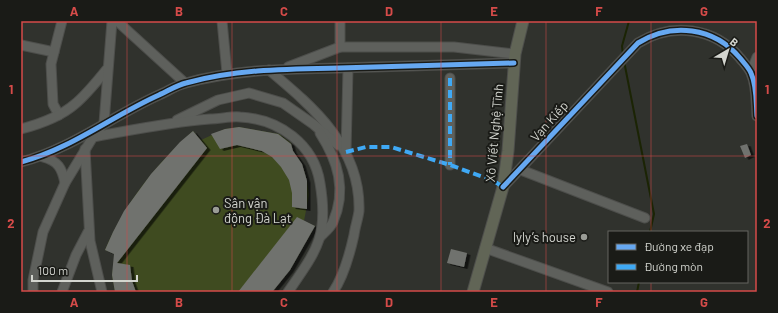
<svg xmlns="http://www.w3.org/2000/svg" width="778" height="313" viewBox="0 0 778 313" font-family="Barlow,sans-serif">
	<defs>
		<filter id="shadow"><feDropShadow dx="3.5" dy="2" stdDeviation="0" flood-color="#0009"/></filter>
	</defs>
	<rect width="100%" height="100%" fill="#30322d"/>
	<path fill="#3f4b20" d="M239,127L279,134L291,143L293,151L302,164L307,181L309,195L304,221L315,226L290,270L272,292H115L112,275L115,254L105,250C125,203 156,164 193,131L201,140L225,129Z"/>
	<g fill="none" stroke-linecap="round" stroke-linejoin="round">
		<g stroke="#1b2404" stroke-width="2">
			<path d="M623,55L622,46L629,21"/>
			<path d="M624,61L654,214L650,232"/>
			<path d="M637,292L639,282"/>
		</g>
	</g>
	<g fill="#70726e" filter="url(#shadow)">
		<path d="M239,127L278,134L291,144L293,151L302,164L307,181V209L292,207V193L289,180L281,167L272,157L262,151L237,145L220,149L211,134L225,129Z"/>
		<path d="M193,131L207,148L117,263L130,265L132,281L136,292H115L112,275L114,254L105,250L113,232L124,211L151,174L180,142Z"/>
		<path d="M747,144L751,155L745,158L740,146Z"/>
		<path d="M297,217L315,226L290,270L273,291L238,292Z"/>
		<path d="M451,249L467,253L464,267L447,263Z"/>
	</g>
	<g fill="none" stroke-linecap="round" stroke-linejoin="round">
		<g stroke="#4d4e4b" stroke-width="11">
			<g id="minor">
				<path d="M117,21L185,83"/>
				<path d="M222,21L227,73"/>
				<path d="M21,45L54,52"/>
				<path d="M340,47V21"/>
				<path d="M288,67L340,47H454L515,54"/>
				<path d="M269,70C313,107 361,147 359,211C358,219 355,227 354,235C350,253 344,276 333,292"/>
				<path d="M751,72L757,57"/>
				<path d="M450,78V165"/>
				<path d="M59,115L53,104L51,64L62,21"/>
				<path d="M177,120L218,100L249,93L283,103L313,124L338,145"/>
				<path d="M21,129C40,124 60,117 75,104C87,94 97,81 107,69"/>
				<path d="M320,133C338,161 347,190 333,222C331,227 325,232 321,236"/>
				<path d="M93,137C132,130 170,122 210,119C220,119 231,116 240,117C279,119 314,144 320,183C329,236 317,250 288,292"/>
				<path d="M85,149L90,241L102,292"/>
				<path d="M346,152L348,68"/>
				<path d="M43,157C58,161 62,168 65,183"/>
				<path d="M21,162C71,149 112,116 159,95C168,91 177,85 186,83C237,69 287,69 339,68C397,66 456,65 514,63"/>
				<path d="M521,170L645,218"/>
				<path d="M503,187L638,43C672,22 714,27 740,58C744,63 749,68 751,73C757,86 756,103 757,116"/>
				<path d="M485,248L608,292"/>
				<path d="M33,292V280L43,232L65,183L93,137L104,123L112,21"/>
				<path d="M62,292L76,255L88,232"/>
			</g>
		</g>
		<g stroke="#4d4e4b" stroke-width="13">
			<path id="major" d="M473,292L503,187L508,151L515,54L523,21"/>
		</g>
		<use href="#minor" stroke="#5e605c" stroke-width="9"/>
		<use href="#major" stroke="#616556" stroke-width="11"/>
		<g stroke="#3fa9f5" stroke-width="4" stroke-dasharray="8 4" stroke-linecap="butt">
			<path d="M450,78V165"/>
			<path d="M346,152L366,147H391L450,165L494,181L503,187"/>
		</g>
		<g stroke="#1a1b17" stroke-width="8">
			<g id="cycleway">
				<path d="M21,162C71,149 112,116 159,95C168,91 177,85 186,83C237,69 287,69 339,68C397,66 456,65 514,63"/>
				<path d="M503,187L638,43C672,22 714,27 740,58C744,63 749,68 751,73C757,86 756,103 757,116"/>
			</g>
		</g>
		<use href="#cycleway" stroke="#66a8f1" stroke-width="5"/>
	</g>
	<path fill="none" stroke="#d54b49" stroke-width="1" stroke-opacity="0.55" d="M127,21V292M232,21V292M337,21V292M441,21V292M546,21V292M651,21V232M21,156H757M651,282V292"/>
	<g fill="#9a9c96" stroke="#1a1b17" stroke-width="1.5">
		<circle cx="216" cy="210" r="4"/>
		<circle cx="584" cy="237" r="4"/>
	</g>
	<g text-anchor="middle" dominant-baseline="central" stroke-width="4" stroke-linejoin="round" paint-order="stroke">
		<g font-size="13" fill="#d3d5cf" stroke="#1a1b17">
			<text transform="translate(549 121) rotate(-48)">Vạn Kiếp</text>
			<text transform="translate(494 133) rotate(-85)">Xô Viết Nghệ Tĩnh</text>
		</g>
		<g font-size="13" fill="#d3d5cf" stroke="#1a1b17" text-anchor="start">
			<text x="224" y="203">Sân vận<tspan x="224" dy="15">động Đà Lạt</tspan></text>
			<text x="576" y="237" text-anchor="end">lyly’s house</text>
		</g>
	</g>
	<rect width="778" height="313" fill="none" stroke="#1a1b17" stroke-width="44"/>
	<rect x="608" y="231" width="140" height="52" fill="#1a1b17" stroke="#646561"/>
	<rect x="616" y="244" width="20" height="6" fill="#66a8f1" stroke="#646561"/>
	<text x="644" y="251" font-size="12" fill="#d3d5cf">Đường xe đạp</text>
	<rect x="616" y="264" width="20" height="6" fill="#3fa9f5" stroke="#646561"/>
	<text x="644" y="271" font-size="12" fill="#d3d5cf">Đường mòn</text>
	<g transform="translate(728 50) rotate(38)" stroke="#1a1b17" stroke-width="3" paint-order="stroke">
	<path d="M0-3L7 15L0 10L-7 15Z" fill="#d3d5cf"/>
	<text y="-6" font-size="11" font-weight="bold" text-anchor="middle" fill="#d3d5cf">B</text>
	</g>
	<path d="M32 275v6h105v-6" fill="none" stroke="#d3d5cf" stroke-width="2"/>
	<text x="38" y="275" font-size="12" fill="#d3d5cf" stroke="#1a1b17" stroke-width="3" paint-order="stroke">100 m</text>
	<rect x="22" y="22" width="734" height="269" fill="none" stroke="#d54b49" stroke-width="1.5"/>
	<g font-size="13" text-anchor="middle" font-weight="bold" fill="#d54b49">
		<text x="74" y="16">A</text>
		<text x="179" y="16">B</text>
		<text x="284" y="16">C</text>
		<text x="389" y="16">D</text>
		<text x="494" y="16">E</text>
		<text x="599" y="16">F</text>
		<text x="704" y="16">G</text>
		<text x="11" y="94">1</text>
		<text x="767" y="94">1</text>
		<text x="11" y="228">2</text>
		<text x="767" y="228">2</text>
		<text x="74" y="307">A</text>
		<text x="179" y="307">B</text>
		<text x="284" y="307">C</text>
		<text x="389" y="307">D</text>
		<text x="494" y="307">E</text>
		<text x="599" y="307">F</text>
		<text x="704" y="307">G</text>
	</g>
</svg>
